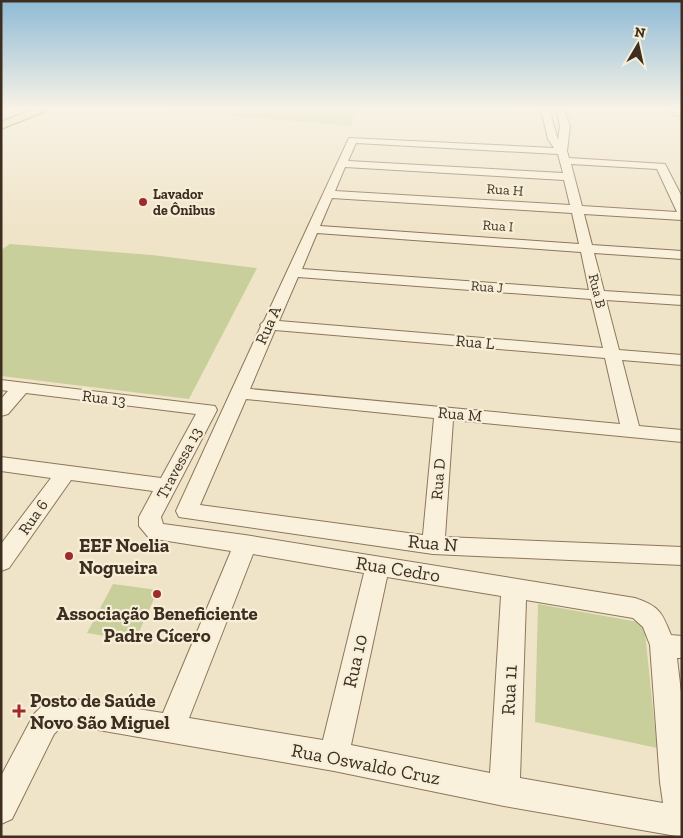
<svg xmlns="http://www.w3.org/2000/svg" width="683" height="838" viewBox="0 0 683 838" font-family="'Zilla Slab',serif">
	<rect width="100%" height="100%" fill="#f0e4c8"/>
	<g fill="#c9cf9b">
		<path d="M157,109H358L350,126Z"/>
		<path d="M10,244L152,255L257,268L189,399L1,376V250Z"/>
		<path d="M113,584L158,590L135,641L87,633Z"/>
		<path d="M538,604L644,623L657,748L535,722Z"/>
	</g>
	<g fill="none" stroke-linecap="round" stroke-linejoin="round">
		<g stroke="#8d765c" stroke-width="2">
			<g id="minor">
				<path d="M541,109H549L558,140L560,126L556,109H564L570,126L567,151L569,158L665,164L682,197V220L584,214L592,245L682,251V259L594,253L604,291L682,296V305L606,300L619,350L682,355V365L622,360L639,426L682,430V442L453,420L445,537L682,547V565L433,554L179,517L176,511L261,326L260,325L264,321L349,138L554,148L548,139ZM356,143L558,154L563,173L348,161ZM571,164L657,169L677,212L582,206ZM345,167L564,180L570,205L335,191ZM332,198L572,213L579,244L320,226ZM317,233L581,252L589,290L302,269ZM298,277L591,299L603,348L279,321ZM275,330L605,358L620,424L250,389ZM246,399L434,418L423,535L200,505Z"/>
				<path d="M671,109L682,110V116L674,115Z"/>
				<path d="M1,380L215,406L217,410L161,517L163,524L245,535L635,598C659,606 662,612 671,635L682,636V658H677L682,701V837L504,806L334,771L64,724L54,734L12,819L1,824V776L34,714L41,707L61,697L163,713L231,551L149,538L139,526V517L153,491L71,480L9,568L1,571V544L51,478L1,471V457L161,478L196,414L26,393L8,414L1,416V399L8,391L1,390ZM253,554L364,573L323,740L189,718ZM387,577L501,596L490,773L351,745ZM526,600L633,618L643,627L650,645L660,782L663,803L520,778Z"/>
			</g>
		</g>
		<g stroke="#5b4430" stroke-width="2">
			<path id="major" d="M32,109H48L46,111L1,129V122Z"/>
		</g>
		<use href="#minor" fill="#faf1dc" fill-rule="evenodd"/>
		<use href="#major" fill="#f3d9a0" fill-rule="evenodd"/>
	</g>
	<linearGradient id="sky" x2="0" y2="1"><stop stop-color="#8fbad6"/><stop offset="0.48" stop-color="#f8f3e6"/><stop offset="1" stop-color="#f8f3e6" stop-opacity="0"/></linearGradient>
	<rect width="683" height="226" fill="url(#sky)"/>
	<g fill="#9e2a2b" stroke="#f7eed8" stroke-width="2">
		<circle cx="143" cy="202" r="5"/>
		<circle cx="69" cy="556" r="5"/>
		<circle cx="157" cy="594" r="5"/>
		<path d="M16.5 703.5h5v5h5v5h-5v5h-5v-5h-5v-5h5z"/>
	</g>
	<g text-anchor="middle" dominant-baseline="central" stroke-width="4.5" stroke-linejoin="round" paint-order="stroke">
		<g font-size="14" fill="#3d2e20" stroke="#f7eed8">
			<text transform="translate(505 190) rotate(4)">Rua H</text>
			<text transform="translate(498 226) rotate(4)">Rua I</text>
			<text transform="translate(487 287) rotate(4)">Rua J</text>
			<text transform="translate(597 291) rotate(76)">Rua B</text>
		</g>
		<g font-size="14" font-weight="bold" fill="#3d2e20" stroke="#f7eed8" text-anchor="start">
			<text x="153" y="194">Lavador<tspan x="153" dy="16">de Ônibus</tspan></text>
		</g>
		<g font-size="16" fill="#3d2e20" stroke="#f7eed8">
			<text transform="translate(268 325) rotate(-66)">Rua A</text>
			<text transform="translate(475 342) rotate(5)">Rua L</text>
			<text transform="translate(104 398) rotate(7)">Rua 13</text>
			<text transform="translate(460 414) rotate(5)">Rua M</text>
			<text transform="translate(179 463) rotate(-62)">Travessa 13</text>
			<text transform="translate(438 479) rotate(-85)">Rua D</text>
			<text transform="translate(33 517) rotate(-55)">Rua 6</text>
		</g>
		<g font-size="19" fill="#3d2e20" stroke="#f7eed8">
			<text transform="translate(433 543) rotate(5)">Rua N</text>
			<text transform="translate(398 569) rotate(9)">Rua Cedro</text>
			<text transform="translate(355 661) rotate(-77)">Rua 10</text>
			<text transform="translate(509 690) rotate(-87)">Rua 11</text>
			<text transform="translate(366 764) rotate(11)">Rua Oswaldo Cruz</text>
		</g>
		<g font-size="19" font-weight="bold" fill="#3d2e20" stroke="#f7eed8" text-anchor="start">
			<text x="79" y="545">EEF Noelia<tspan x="79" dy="22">Nogueira</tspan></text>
			<text x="157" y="613" text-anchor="middle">Associação Beneficiente<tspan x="157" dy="22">Padre Cícero</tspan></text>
			<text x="30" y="700">Posto de Saúde<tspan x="30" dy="22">Novo São Miguel</tspan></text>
		</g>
	</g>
	<rect width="683" height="838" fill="none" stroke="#3d2e20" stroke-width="5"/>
	<g transform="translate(638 45) rotate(9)" stroke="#f7eed8" stroke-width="4" paint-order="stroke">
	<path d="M0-4L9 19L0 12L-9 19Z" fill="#3d2e20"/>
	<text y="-8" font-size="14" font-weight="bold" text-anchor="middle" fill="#3d2e20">N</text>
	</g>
</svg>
